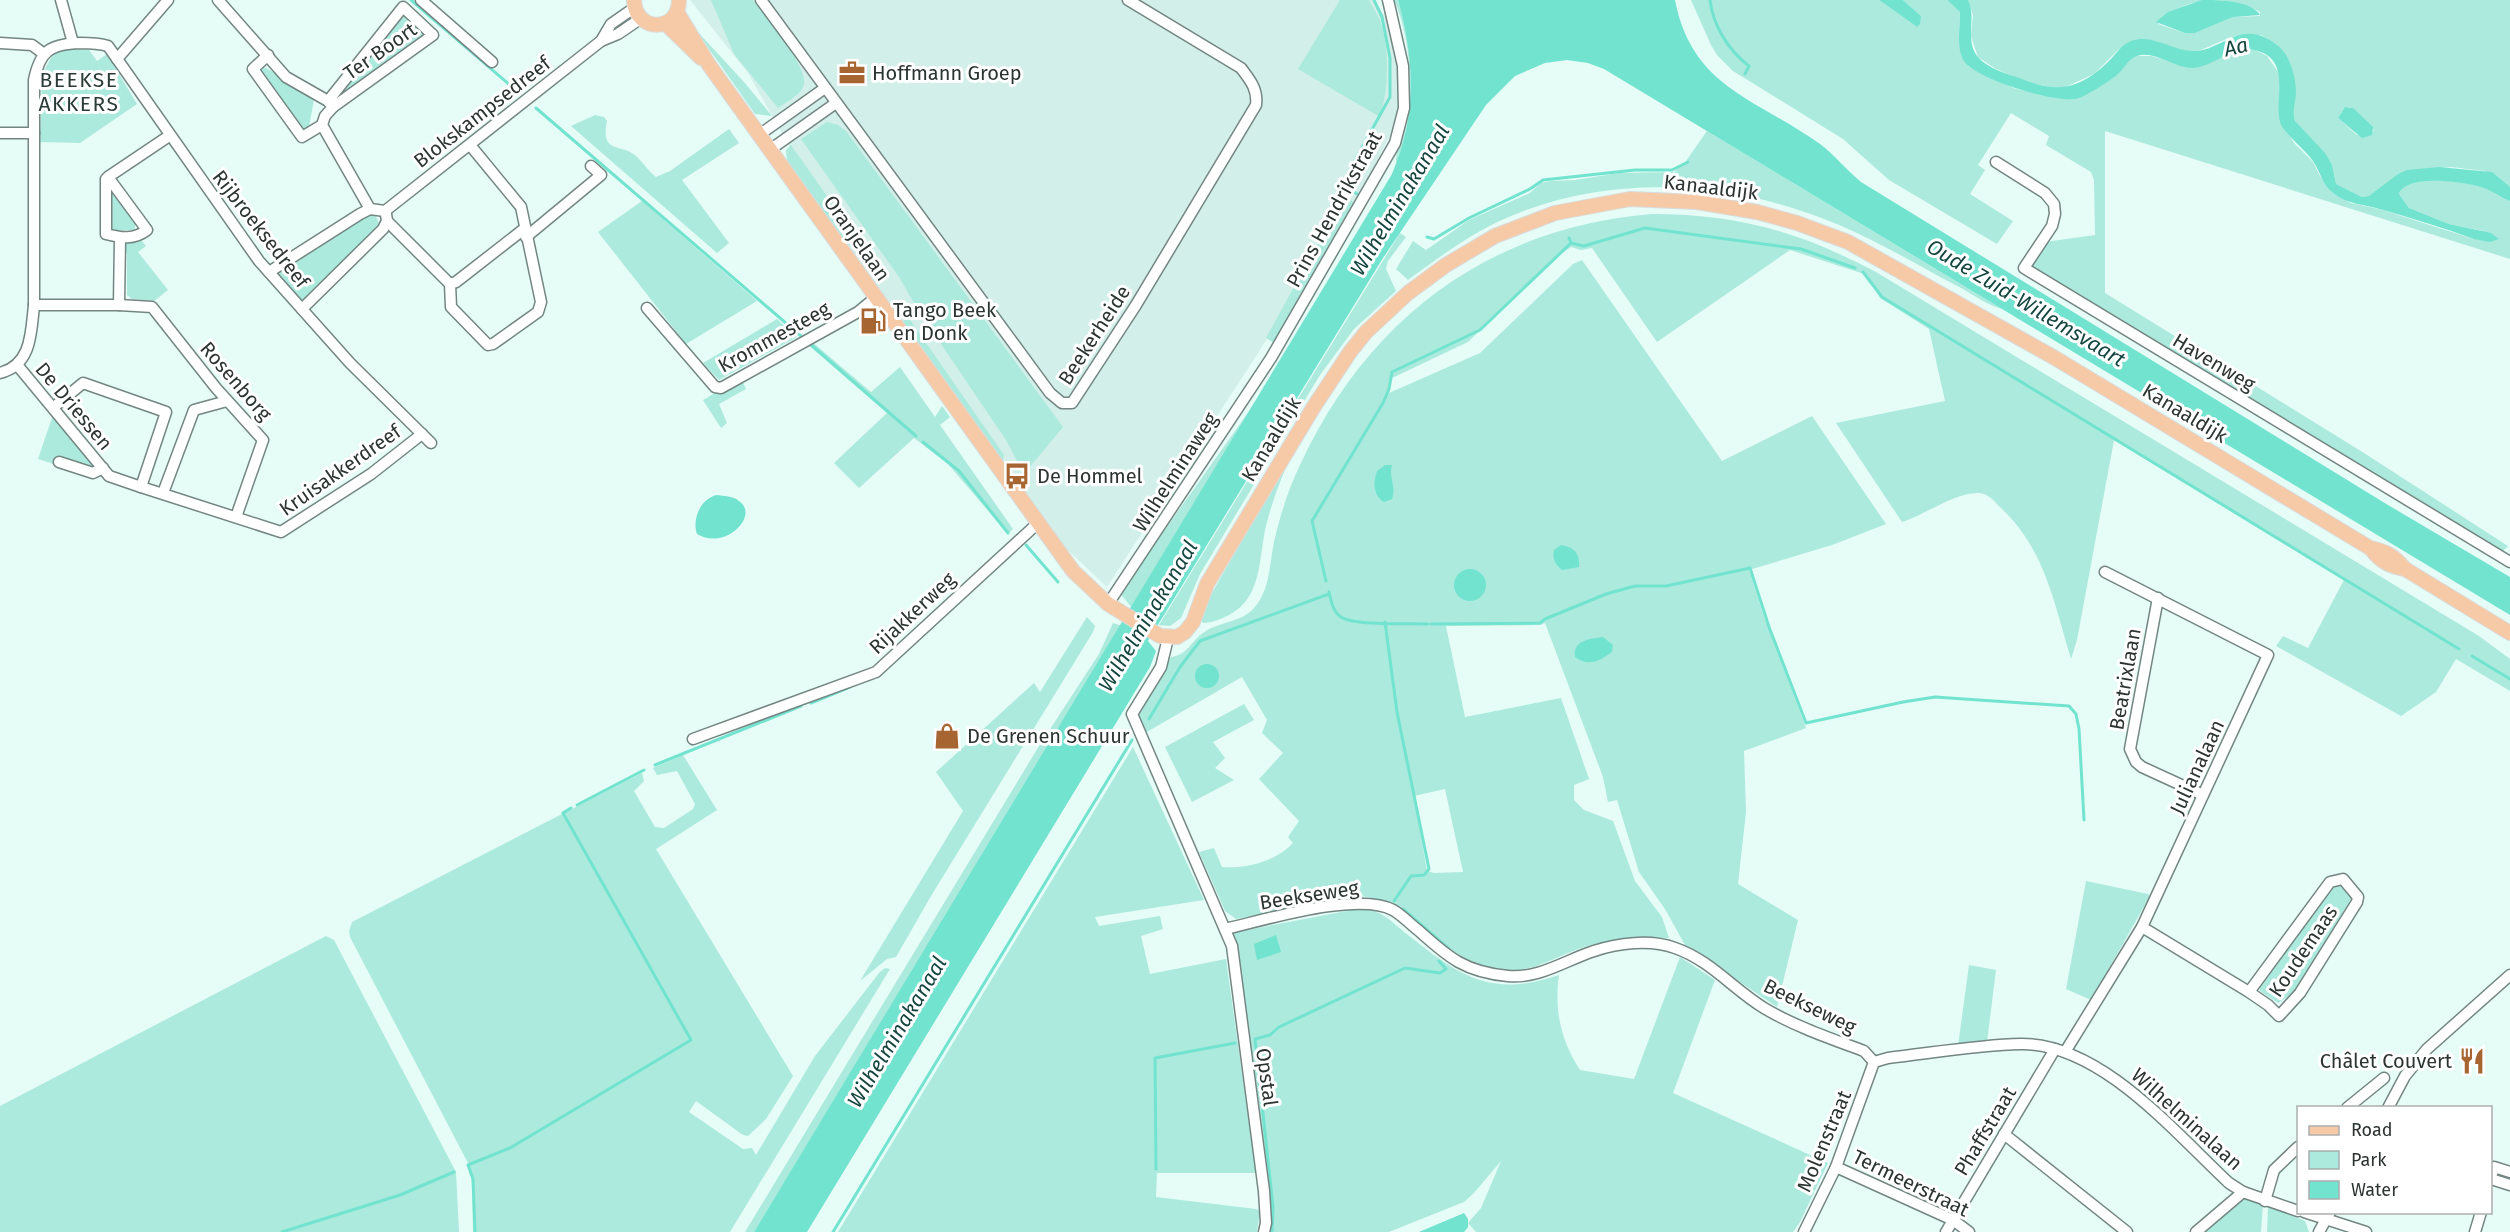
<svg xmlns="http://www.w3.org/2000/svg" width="2510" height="1232" viewBox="0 0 2510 1232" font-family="'Fira Sans',sans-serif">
	<rect width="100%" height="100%" fill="#e6fcf7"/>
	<path fill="#d2efe9" d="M690,0H1374L1388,21L1399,59L1404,108L1364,186L1336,232L1107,587L1057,540L853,258L748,73Z"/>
	<g fill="#aceadd" fill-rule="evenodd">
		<path d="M711,0H753C764,15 812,70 803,87C799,96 786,102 778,108L734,54Z"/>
		<path d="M1340,0H1369C1372,7 1377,13 1380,20C1390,50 1389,88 1380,117L1298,69Z"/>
		<path d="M1394,0H1398C1415,61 1416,105 1396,165C1395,148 1403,136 1406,120C1414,86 1409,32 1394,0Z"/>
		<path d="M1691,0H1879L1917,27L1921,16L1903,0H1947L1960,12L1959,36L1962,55L1969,67L2013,88L2051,97L2073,99L2114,77L2131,59L2137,56H2151L2195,68L2239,50H2255L2267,56L2278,72L2281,83L2279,116L2294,143L2313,162L2320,176L2333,193L2351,203L2379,209L2474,239L2483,231L2449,224L2409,208L2399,194L2402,187C2420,176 2465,181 2485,188C2494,192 2501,198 2510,201V259L2105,131V293L2364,453L2508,546L2500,554L2033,270L2032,264L2045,242L2095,235L2094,180L2091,172L2046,145L2049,136L2011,113L1978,165L1985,170L1970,194L2013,221L1997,244L1889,180L1843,139L1733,71L1717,55L1711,45Z"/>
		<path d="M1968,0H2213C2192,1 2172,8 2158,24L2185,33H2195L2233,17L2260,16V12C2246,4 2232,1 2216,0H2510V187L2485,171L2451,167L2424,169L2398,174L2378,191L2369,196L2362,197L2336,184L2332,165L2295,121L2293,115L2295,83L2290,63L2276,44L2261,35L2231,37L2196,52L2179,50L2156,41L2119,49L2094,74L2061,89L2029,83L1996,69L1978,57L1971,36L1973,15ZM2345,107H2350L2374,131L2357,135L2338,118Z"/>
		<path d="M402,13L428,33L341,99L338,96Z"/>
		<path d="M695,29L744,82L772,116L755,114Z"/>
		<path d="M69,49L89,50L97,61L107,54L137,104L80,143L40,142L42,74L54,53Z"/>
		<path d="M263,68H266L312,95L314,99L309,127L300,129L261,72Z"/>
		<path d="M595,115L604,117L607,121C600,155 622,143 636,156C643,162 648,171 656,177L670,171L729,129L739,143L682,180L729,243L717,253L571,126Z"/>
		<path d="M827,122L838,125L846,131L1063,427L1024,474L1006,440L918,310L899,277L801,139Z"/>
		<path d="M1707,131L2002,309C1987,305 1974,295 1961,288C1928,271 1895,251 1861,235C1756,184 1631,170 1521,212C1480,227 1443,254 1408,280L1396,269L1413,241L1426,250L1469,220L1530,193L1541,183L1550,181L1575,180L1619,173L1674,172L1686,161Z"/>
		<path d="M791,145L857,239L846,247L787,161L786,150Z"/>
		<path d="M110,187L136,224L134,230H117L110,228Z"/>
		<path d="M1344,196L1358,205L1274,343L1266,338Z"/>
		<path d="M642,201L757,301L686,344L598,232Z"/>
		<path d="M1652,214C1738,214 1800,232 1876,272L2479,636L2510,659V691L2456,659L2436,692L2401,716L2276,646L2283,636L2308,648L2345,578L2114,440L2077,640L2071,659C2054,603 2045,549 2001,508C1995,502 1988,493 1979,493C1955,492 1925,515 1902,522L1836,423L1945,401L1929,329L1880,298L1867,275L1790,250L1657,342L1592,248L1581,250L1571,247L1558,256L1468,342L1390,379L1389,393L1480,353L1573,264L1582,260L1722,461L1812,416L1886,524L1832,545L1749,570L1763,614L1806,728L1744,751L1746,812L1738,884L1798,920L1777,1007L1685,945L1665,909L1639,872L1617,800L1608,802L1603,777L1545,623L1540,625L1446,626L1465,717L1561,698L1589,779L1574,785V800L1584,810L1613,821L1635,881L1662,917L1669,938C1644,938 1620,938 1595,944C1553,954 1534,979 1486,967C1476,964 1464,961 1455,956C1423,935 1400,900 1360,896L1236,919L1225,911L1199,852L1214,848L1222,867C1247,869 1276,861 1293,843L1288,837L1299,821L1259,779L1283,753L1262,733L1267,720L1242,677L1145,733L1139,715L1171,657C1188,655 1190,642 1203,633C1222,619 1245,625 1260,600C1270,582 1270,562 1274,542C1280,516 1288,490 1300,465C1368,318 1490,227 1652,214ZM1445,789L1463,872L1434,873L1427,871L1414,796Z"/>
		<path d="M375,215L379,223L375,229L306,300H299L277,276L279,268L367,216Z"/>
		<path d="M1400,233L1406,237L1388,261L1386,269L1396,291L1354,329L1320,375L1200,574L1181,618L1170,626L1159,625Z"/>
		<path d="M141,240L146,246L138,252L168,290L154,301L132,299L127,295V255L124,245L127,241Z"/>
		<path d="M908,317L1004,455L1003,459L1000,460L900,324Z"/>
		<path d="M777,319L797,337L719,380L703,363Z"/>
		<path d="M811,341L871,392L900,367L935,417L942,406L950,417L940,425L1013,529L1008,534L948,464L914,438L859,488L834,463L887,413L806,343Z"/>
		<path d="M741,378L746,389L719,404L727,423L721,428L703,400Z"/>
		<path d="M1257,400L1132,608L1120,593Z"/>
		<path d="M53,415L94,466L92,469L57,465L38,459Z"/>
		<path d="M1292,452C1283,475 1273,498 1267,522C1258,555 1264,597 1229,615C1221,619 1212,623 1203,623L1201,620L1204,607Z"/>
		<path d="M1087,617L1095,626L1093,632L931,896L896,957L887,959L860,981L963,811L936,772L1034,683L1040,692Z"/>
		<path d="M1113,623L1122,626L754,1232H745L1039,746L1099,654Z"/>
		<path d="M1244,704L1254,720L1213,742L1225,758L1215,768L1234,780L1192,802L1165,747Z"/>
		<path d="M1133,747L1204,900L1095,917L1099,926L1160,916L1163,929L1141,936L1150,974L1226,959L1256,1173H1157L1156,1197L1256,1209L1260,1211L1257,1232H838Z"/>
		<path d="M683,755L717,810L656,849L793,1076L766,1119L748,1136L743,1135L696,1101L689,1112L743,1149L752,1148L756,1155L815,1056L879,973L885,968L890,969L730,1232H473L472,1183L469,1165L350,937L349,931L352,922L642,773L644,781L634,791L655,827L664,828L693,809L695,804L677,771L657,775L653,768Z"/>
		<path d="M2086,881L2148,894L2150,896L2091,1000L2066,989Z"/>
		<path d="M2335,883L2351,894V899L2293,994L2278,1003L2260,991L2259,985Z"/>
		<path d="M1357,909C1383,909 1390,921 1408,935C1461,977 1491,998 1559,975C1554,1010 1561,1041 1580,1070L1634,1079L1680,957L1715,980L1673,1093L1828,1163L1800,1222L1793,1232H1476L1468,1223L1481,1208L1501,1161L1474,1193L1464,1202L1389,1232H1271L1269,1178L1241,975L1231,933Z"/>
		<path d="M326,936L334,940L456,1172L459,1232H0V1106Z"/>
		<path d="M1969,965L1996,970L1987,1042L1958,1046Z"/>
		<path d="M2243,1198L2263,1204L2261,1232H2200Z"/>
		<path d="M2268,1206L2305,1221L2309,1232H2267Z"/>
	</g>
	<g fill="#72e3cf">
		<path d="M1398,0H1675C1692,88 1756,98 1820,144C1835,155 1846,170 1861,182L2388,505L2510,577V615L1604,69L1588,63L1567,60L1545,63L1515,76L1486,105L1383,258L1148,641L1156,651L1150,667L807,1232H754L1392,174C1417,114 1415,62 1398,0Z"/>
		<path d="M1879,0H1903L1921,16L1920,24L1917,27Z"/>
		<path d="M1947,0H1968C1977,18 1964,41 1978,57C1988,69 2008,74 2022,79C2057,94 2080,89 2108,62C2116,54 2121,45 2131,41C2153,33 2172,51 2193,51C2218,52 2238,23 2266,38C2274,42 2281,47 2286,55C2293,67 2296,81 2296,94C2295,104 2292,112 2295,121L2325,153L2332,165L2336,184L2362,197L2369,196L2398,174L2407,170L2439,167L2492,172L2510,187V201C2501,198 2493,191 2484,188C2467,182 2406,173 2399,194L2409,208L2449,224L2491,233L2499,239L2490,242L2474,239C2444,228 2414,219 2383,210C2365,204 2347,205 2332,192C2322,184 2320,171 2313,161C2304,149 2292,140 2283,128C2269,108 2297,59 2254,50C2232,45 2215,66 2194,68C2175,69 2155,50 2137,56C2128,59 2124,69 2117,75C2111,80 2086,96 2079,98C2059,105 1975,79 1964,61C1956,48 1960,27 1960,12Z"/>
		<path d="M2202,0C2219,0 2250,0 2260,15L2233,17L2195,33H2185L2156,22L2168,12Z"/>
		<path d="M2345,107L2353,108L2373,127L2372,135L2362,138L2338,118Z"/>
		<path d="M1385,465H1392C1388,477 1397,487 1392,499L1384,502C1373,495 1373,483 1377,471Z"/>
		<path d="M716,495C724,496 733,496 739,501C760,515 726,551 697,534C692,519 700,500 716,495Z"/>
		<path d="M1561,545C1574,547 1580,553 1579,567L1562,570C1555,564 1552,559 1554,550Z"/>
		<circle cx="1470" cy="585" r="16"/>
		<path d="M1603,637L1613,645L1612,652C1600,661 1588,667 1575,657C1573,640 1589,639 1603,637Z"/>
		<circle cx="1207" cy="676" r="12"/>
		<path d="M1276,935L1281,952L1257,960L1254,944Z"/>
		<path d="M1464,1213L1468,1219V1227L1464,1232H1419Z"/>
	</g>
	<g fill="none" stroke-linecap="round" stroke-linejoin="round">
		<g stroke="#72e3cf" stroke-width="3">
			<path d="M411,0L518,92"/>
			<path d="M1710,0C1713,26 1729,51 1749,66L1745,74"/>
			<path d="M536,108L801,336"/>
			<path d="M1357,194L1350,189L1349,171L1390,97V58L1382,17L1374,0"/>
			<path d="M1427,237L1434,239L1469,218L1530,189L1543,180L1635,170H1672L1688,162"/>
			<path d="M1569,238L1571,243L1584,246L1645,228L1801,249L1855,268"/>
			<path d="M1863,272L1882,297L2459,649"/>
			<path d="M809,343L916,436"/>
			<path d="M923,442L959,471L1008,533"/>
			<path d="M1026,545L1058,582"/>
			<path d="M1326,581L1312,521L1383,403L1389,389L1392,372L1480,330L1571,243"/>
			<path d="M1329,592C1331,601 1333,612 1341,617C1354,626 1410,623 1428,624"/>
			<path d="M1385,622L1397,712L1429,869L1424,875L1411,876L1394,901"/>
			<path d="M1431,624L1540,623L1545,619L1606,594L1635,586H1666L1750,568L1769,627L1806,723L1903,702L1935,697L2069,706L2076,714L2079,729L2084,820"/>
			<path d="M2472,656L2510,679"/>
			<path d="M811,703L850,687"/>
			<path d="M1149,719L1180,667L1200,641L1329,594"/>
			<path d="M655,765L801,706"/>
			<path d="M577,805L644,770"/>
			<path d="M1403,909L1449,949"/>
			<path d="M1156,1169L1155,1058L1235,1043"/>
			<path d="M282,1232L400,1195L454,1172"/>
			<path d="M475,1232L473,1179L468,1165L510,1148L691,1040L563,813L571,808"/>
			<path d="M833,1232L1132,740"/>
			<path d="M1272,1232L1273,1207L1255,1039L1270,1035L1279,1027L1405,968L1440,973L1446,969L1439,961"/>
		</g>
		<g stroke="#738682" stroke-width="13">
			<g id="minor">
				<path d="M61,0L73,43"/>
				<path d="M218,0L286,77L328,101L333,107L325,116L322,125L370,209"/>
				<path d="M421,0L492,62"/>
				<path d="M761,0L1050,393L1062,403H1072L1136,305L1256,105C1258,89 1250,80 1241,68L1128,0"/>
				<path d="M601,41L611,24L634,8"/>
				<path d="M0,43L32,45L44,54"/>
				<path d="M268,55L253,69L302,137L322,125"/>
				<path d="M117,59L168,0"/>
				<path d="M328,101L403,7L433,35L333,107"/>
				<path d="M0,133H34"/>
				<path d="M759,135L825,88"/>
				<path d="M771,149L836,103"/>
				<path d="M1996,162L2045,193L2054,204L2055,214L2052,226L2024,268L2510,562"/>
				<path d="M108,177L147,230C134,240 121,238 106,234V179L108,177L169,136"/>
				<path d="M387,221L450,284L451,307L488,345L493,344L538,312L541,302L521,207L470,145"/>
				<path d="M526,237L601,175L591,166"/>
				<path d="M269,272L360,214L370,209L385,211L601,41L618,34L640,19"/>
				<path d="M450,284L456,282L524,229"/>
				<path d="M34,305H119L120,238"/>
				<path d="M119,305L152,307L216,388L263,440L236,517"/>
				<path d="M647,308L715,387L721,388L858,312L875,298"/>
				<path d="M302,309L383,229L387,221L386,214"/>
				<path d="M18,366L109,476L141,487L166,412L83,383L54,407"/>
				<path d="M0,373C32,365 31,332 34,305V80C40,51 50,44 80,43C89,43 98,43 108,46L259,261L350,363L431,443"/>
				<path d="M59,462L93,473L103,468"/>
				<path d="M141,487L281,532L371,474L422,434"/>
				<path d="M163,493L194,410L227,401"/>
				<path d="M2158,598L2130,749L2136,762L2142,767L2203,795"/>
				<path d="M1108,604L1271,358L1395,143L1404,108L1403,66L1388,0"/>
				<path d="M1168,638L1161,667L1132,714L1232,946L1264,1191L1266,1223L1264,1232"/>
				<path d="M693,739L876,672L1038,523"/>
				<path d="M2142,927L2249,992L2330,882L2343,879L2358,897L2357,902L2300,993L2279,1016L2268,1005L2249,992"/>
				<path d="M1225,929C1265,920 1358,891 1393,910C1402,915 1410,924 1418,930C1449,958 1465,972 1508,976C1539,979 1566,960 1594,951C1618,943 1650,939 1675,948C1710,960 1733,989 1764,1008C1794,1026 1832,1039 1864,1051L1874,1062"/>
				<path d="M2065,1052L2142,927L2268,655L2105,572"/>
				<path d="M1874,1062L1888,1058C1932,1053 1977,1045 2021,1044C2101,1043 2175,1133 2229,1183L2243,1192L2298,1211"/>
				<path d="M2347,1108L2384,1078"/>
				<path d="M2388,1108L2405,1076L2427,1049L2510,975"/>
				<path d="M2004,1134L2127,1232"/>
				<path d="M1836,1167L1953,1220L1969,1232"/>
				<path d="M2491,1179L2510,1185"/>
				<path d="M2490,1180L2494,1167L2510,1172"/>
				<path d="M2265,1201L2274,1170L2298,1147"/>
				<path d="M2304,1212L2366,1232"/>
				<path d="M1804,1232L1836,1167L1874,1062"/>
				<path d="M1946,1232L2055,1049"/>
				<path d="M2196,1232L2243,1192"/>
				<path d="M2319,1232L2330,1212"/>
				<path d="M2475,1232L2481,1212"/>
			</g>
		</g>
		<g stroke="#d9dada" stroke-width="16">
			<g id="major">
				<path d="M634,0C635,33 679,33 679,0"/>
				<path d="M677,12L709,65L1073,571L1108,604L1160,636L1177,637L1185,632L1193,622L1207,584L1313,408L1350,352L1366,332L1408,293L1446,265L1495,236L1555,213L1630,199L1697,202L1757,212L1797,223L1848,242L2055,358L2370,548C2386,551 2394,556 2405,569"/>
				<path d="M665,23L701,58"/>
				<path d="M2372,550C2381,562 2390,566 2405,569L2510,633"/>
			</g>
		</g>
		<use href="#minor" stroke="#fff" stroke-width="10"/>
		<use href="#major" stroke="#f7caa7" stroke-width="14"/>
	</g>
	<defs>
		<g id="office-bare" transform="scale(2.07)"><path d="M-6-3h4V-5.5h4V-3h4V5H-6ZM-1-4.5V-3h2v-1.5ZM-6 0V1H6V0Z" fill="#a76531" stroke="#fff" stroke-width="2.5" paint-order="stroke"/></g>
		<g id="fuel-bare" transform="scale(2.07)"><path d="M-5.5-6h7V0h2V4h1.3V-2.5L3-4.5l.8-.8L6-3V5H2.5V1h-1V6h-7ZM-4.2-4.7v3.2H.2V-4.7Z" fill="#a76531" stroke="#fff" stroke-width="2.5" paint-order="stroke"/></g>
		<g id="bus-bare" transform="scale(2.07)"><path d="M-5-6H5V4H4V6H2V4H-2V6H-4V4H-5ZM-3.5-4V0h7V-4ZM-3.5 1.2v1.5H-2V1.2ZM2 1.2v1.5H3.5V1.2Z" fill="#a76531" stroke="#fff" stroke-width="2.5" paint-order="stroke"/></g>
		<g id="shop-bare" transform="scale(2.07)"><path d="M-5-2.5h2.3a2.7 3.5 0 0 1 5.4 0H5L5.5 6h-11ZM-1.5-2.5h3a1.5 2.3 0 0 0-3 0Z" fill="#a76531" stroke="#fff" stroke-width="2.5" paint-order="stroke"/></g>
		<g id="restaurant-bare" transform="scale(2.07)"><path d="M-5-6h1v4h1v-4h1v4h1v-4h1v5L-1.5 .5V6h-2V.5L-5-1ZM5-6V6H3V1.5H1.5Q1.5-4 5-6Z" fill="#a76531" stroke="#fff" stroke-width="2.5" paint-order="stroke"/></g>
	</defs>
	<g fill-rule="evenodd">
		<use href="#office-bare" x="852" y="73"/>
		<use href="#fuel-bare" x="873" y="321"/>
		<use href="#bus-bare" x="1017" y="476"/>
		<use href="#shop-bare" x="947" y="736"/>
		<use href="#restaurant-bare" x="2472" y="1061"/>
	</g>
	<g text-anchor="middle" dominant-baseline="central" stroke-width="6" stroke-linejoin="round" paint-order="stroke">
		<g font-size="20" fill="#2c3432" stroke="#fff">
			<text transform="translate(380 51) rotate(-35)">Ter Boort</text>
			<text transform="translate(482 112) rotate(-38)">Blokskampsedreef</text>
			<text transform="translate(1711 187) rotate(7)">Kanaaldijk</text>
			<text transform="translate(1334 209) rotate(-61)">Prins Hendrikstraat</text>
			<text transform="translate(261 229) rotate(52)">Rijbroeksedreef</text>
			<text transform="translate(857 238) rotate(55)">Oranjelaan</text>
			<text transform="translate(1094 335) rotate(-57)">Beekerheide</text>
			<text transform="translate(774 337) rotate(-29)">Krommesteeg</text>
			<text transform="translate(2214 362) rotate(31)">Havenweg</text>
			<text transform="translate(236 381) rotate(49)">Rosenborg</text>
			<text transform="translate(74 406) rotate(50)">De Driessen</text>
			<text transform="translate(2185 413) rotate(31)">Kanaaldijk</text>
			<text transform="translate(1271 439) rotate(-59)">Kanaaldijk</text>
			<text transform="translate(340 470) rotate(-35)">Kruisakkerdreef</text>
			<text transform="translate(1175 472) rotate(-57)">Wilhelminaweg</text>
			<text transform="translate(912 613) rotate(-43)">Rijakkerweg</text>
			<text transform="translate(2125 679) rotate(-80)">Beatrixlaan</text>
			<text transform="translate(2197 767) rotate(-65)">Julianalaan</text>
			<text transform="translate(1309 895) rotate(-9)">Beekseweg</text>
			<text transform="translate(2303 951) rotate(-56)">Koudemaas</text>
			<text transform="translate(1810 1006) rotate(26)">Beekseweg</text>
			<text transform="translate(1267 1077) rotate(82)">Opstal</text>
			<text transform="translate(2187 1119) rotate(42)">Wilhelminalaan</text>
			<text transform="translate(1985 1131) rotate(-59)">Phaffstraat</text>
			<text transform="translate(1824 1141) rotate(-67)">Molenstraat</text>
			<text transform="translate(1911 1183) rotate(26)">Termeerstraat</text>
		</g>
		<g font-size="20" fill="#2c3432" stroke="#fff" text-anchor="start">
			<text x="872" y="73">Hoffmann Groep</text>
			<text x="893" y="310">Tango Beek<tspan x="893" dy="23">en Donk</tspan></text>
			<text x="1037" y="476">De Hommel</text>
			<text x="967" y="736">De Grenen Schuur</text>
			<text x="2452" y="1061" text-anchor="end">Châlet Couvert</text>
		</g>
		<g font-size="21" font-style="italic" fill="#14463f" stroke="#fff">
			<text transform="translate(2236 47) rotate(-13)">Aa</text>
			<text transform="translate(1400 200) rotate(-59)">Wilhelminakanaal</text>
			<text transform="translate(2026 303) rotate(31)">Oude Zuid-Willemsvaart</text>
			<text transform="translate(1148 616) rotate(-59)">Wilhelminakanaal</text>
			<text transform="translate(897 1032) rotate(-59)">Wilhelminakanaal</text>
		</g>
		<g font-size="21" letter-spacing="1.5" fill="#2b3c38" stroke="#fff">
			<text x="79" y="80">BEEKSE<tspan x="79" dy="24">AKKERS</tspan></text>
		</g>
	</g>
	<rect x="2297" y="1106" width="195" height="108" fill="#ffffff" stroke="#abaead" stroke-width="1.5"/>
	<rect x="2309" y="1126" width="30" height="9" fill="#f7caa7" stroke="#abaead" stroke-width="1.5"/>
	<text x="2351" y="1136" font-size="18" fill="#2c3432">Road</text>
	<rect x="2309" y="1151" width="30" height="18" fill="#aceadd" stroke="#abaead" stroke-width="1.5"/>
	<text x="2351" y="1166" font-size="18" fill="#2c3432">Park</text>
	<rect x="2309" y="1181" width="30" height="18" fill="#72e3cf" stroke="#abaead" stroke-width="1.5"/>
	<text x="2351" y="1196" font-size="18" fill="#2c3432">Water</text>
</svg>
